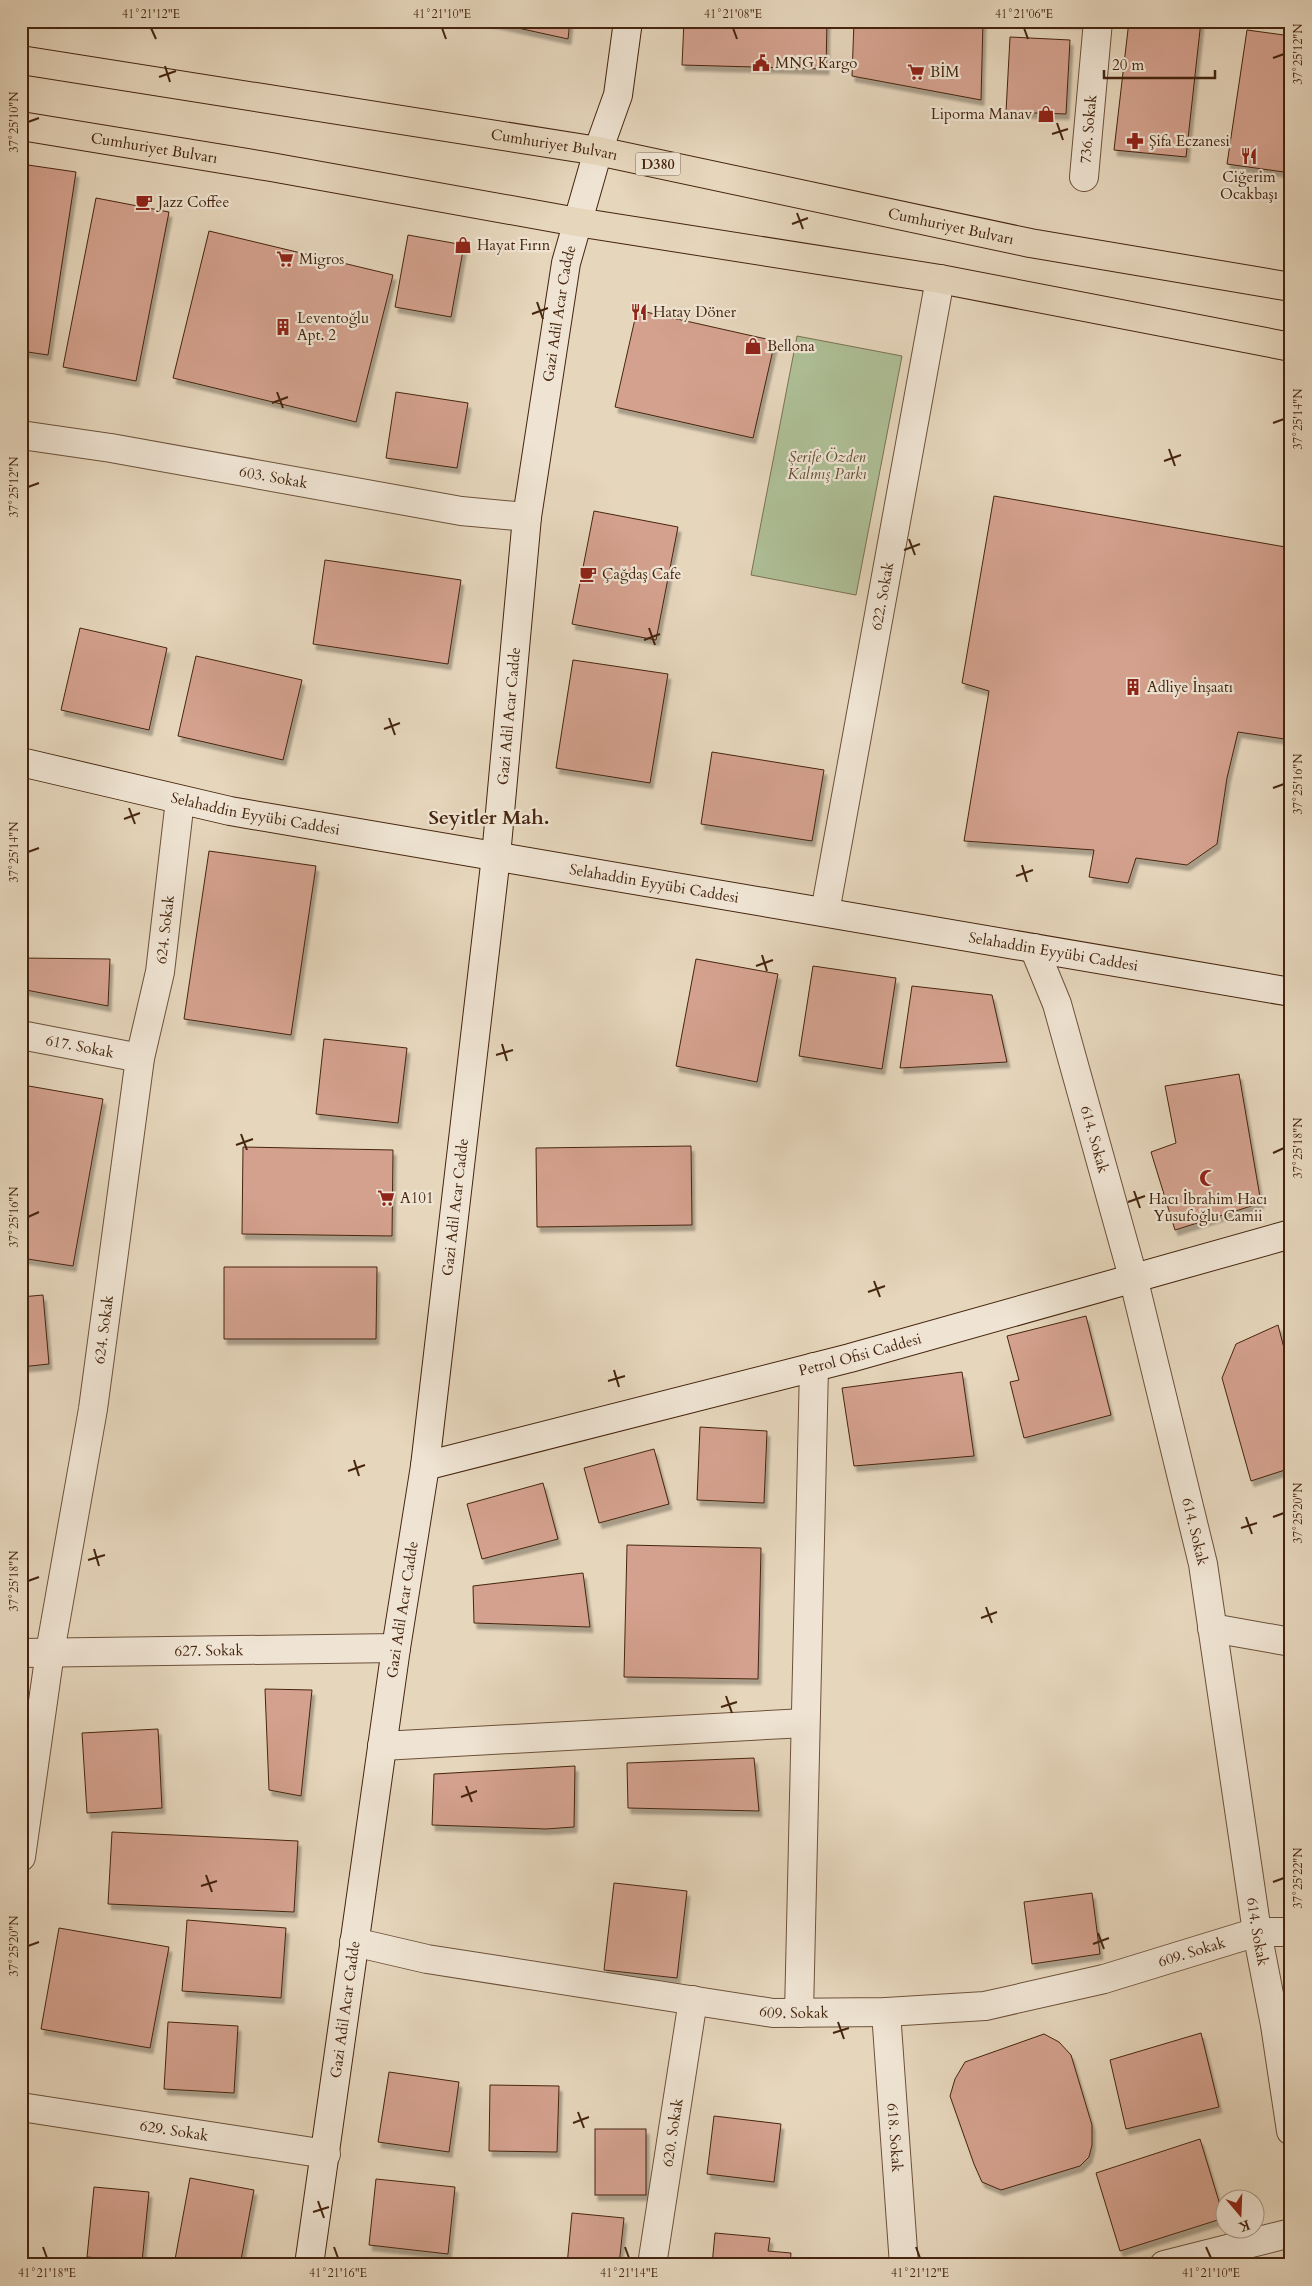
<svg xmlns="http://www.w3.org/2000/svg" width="1312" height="2286" viewBox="0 0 1312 2286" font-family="Cardo,serif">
	<defs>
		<filter id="shadow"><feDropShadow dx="3" dy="5.5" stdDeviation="1" flood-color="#0004"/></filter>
	</defs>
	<rect width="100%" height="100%" fill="#e6d6bc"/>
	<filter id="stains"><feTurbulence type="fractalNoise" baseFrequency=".004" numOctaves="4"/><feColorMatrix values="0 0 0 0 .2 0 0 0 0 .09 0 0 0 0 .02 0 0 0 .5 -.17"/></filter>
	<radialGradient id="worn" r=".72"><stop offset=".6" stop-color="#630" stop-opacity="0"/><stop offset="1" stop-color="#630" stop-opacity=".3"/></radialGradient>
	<path fill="#aebf96" stroke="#7a7252" d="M797,336L902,356L856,595L751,575Z"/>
	<g fill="#d4a18e" stroke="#45250e" filter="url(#shadow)">
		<path d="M486,21H570L568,39Z"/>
		<path d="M684,21H827L826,69L682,65Z"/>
		<path d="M854,21H983L981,100L852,76Z"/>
		<path d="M1022,21H1080V23Z"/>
		<path d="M1129,21H1201L1186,157L1114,150Z"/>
		<path d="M1247,30L1291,36V173L1227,164Z"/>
		<path d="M1010,37L1070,40L1066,114L1006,112Z"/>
		<path d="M21,164L76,172L48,355L21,351Z"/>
		<path d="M96,198L169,212L136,381L63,367Z"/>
		<path d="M209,231L393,275L356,422L173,378Z"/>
		<path d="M408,235L464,245L451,317L395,307Z"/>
		<path d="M637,310L775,341L753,438L615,407Z"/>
		<path d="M396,392L468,403L457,468L386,458Z"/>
		<path d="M994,496L1291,548V740L1238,732L1227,778L1217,844L1187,865L1136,858L1128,883L1089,877L1094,850L964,841L989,691L962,683Z"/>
		<path d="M594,511L678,527L656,640L572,624Z"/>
		<path d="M325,560L461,580L448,664L313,644Z"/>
		<path d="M80,628L167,648L149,730L61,710Z"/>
		<path d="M196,656L302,680L283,760L178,736Z"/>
		<path d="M573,660L668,674L650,783L556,768Z"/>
		<path d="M712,752L824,770L812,841L701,824Z"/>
		<path d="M209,851L316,866L291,1035L184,1019Z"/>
		<path d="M21,958L110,959L108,1006L21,989Z"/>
		<path d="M696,959L778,974L757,1082L676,1066Z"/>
		<path d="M813,966L896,978L882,1069L799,1056Z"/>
		<path d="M912,986L992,995L1007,1062L900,1068Z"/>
		<path d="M324,1039L407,1048L398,1123L316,1114Z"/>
		<path d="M1239,1074L1261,1203L1175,1230L1151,1152L1176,1143L1165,1086Z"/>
		<path d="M23,1085L103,1099L73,1266L21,1258Z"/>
		<path d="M691,1146L692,1225L537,1227L536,1148Z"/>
		<path d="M243,1147L393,1150L392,1236L242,1234Z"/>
		<path d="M224,1267H377L376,1339H224Z"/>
		<path d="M43,1295L49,1364L21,1367V1297Z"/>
		<path d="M1086,1316L1111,1415L1024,1438L1010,1382L1019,1380L1007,1336Z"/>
		<path d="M1278,1325L1291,1375V1468L1251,1481L1222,1378L1236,1344Z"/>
		<path d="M962,1372L974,1456L854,1466L842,1388Z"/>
		<path d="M700,1427L767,1431L764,1503L697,1500Z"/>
		<path d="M21,1434L24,1467H21Z"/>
		<path d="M654,1449L669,1504L599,1523L584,1468Z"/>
		<path d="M543,1483L558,1539L482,1559L467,1504Z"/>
		<path d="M627,1545L761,1548L758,1679L624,1677Z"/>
		<path d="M583,1573L590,1627L474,1623L473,1586Z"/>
		<path d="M265,1689L312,1690L301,1796L269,1790Z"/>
		<path d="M158,1729L162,1808L87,1813L82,1733Z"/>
		<path d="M754,1758L759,1811L628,1808L627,1763Z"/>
		<path d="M575,1766L574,1827L546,1829L432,1825L434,1774Z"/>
		<path d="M112,1832L298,1841L294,1912L108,1904Z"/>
		<path d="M614,1883L687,1891L677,1978L604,1970Z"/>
		<path d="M1092,1893L1100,1954L1032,1964L1024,1902Z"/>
		<path d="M187,1920L286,1928L281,1998L182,1991Z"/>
		<path d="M59,1928L169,1947L150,2048L41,2029Z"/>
		<path d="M168,2022L238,2026L234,2093L164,2089Z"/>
		<path d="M1201,2033L1219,2107L1126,2129L1110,2060Z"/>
		<path d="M1044,2034L1059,2042L1071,2055L1092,2125V2145L1089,2157L1080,2166L1001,2190L982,2182L974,2164L950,2096L955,2079L965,2062Z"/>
		<path d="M389,2072L459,2082L449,2152L378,2142Z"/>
		<path d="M490,2085L559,2086L557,2152L489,2151Z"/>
		<path d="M714,2116L781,2124L774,2182L707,2174Z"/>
		<rect x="595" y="2129" width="51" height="66"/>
		<path d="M1200,2139L1224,2218L1120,2251L1096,2173Z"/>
		<path d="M190,2178L254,2190L240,2265H174Z"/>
		<path d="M376,2179L455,2187L448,2254L369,2245Z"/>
		<path d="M94,2187L149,2192L142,2262L87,2257Z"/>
		<path d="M572,2213L624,2218L619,2265H567Z"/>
		<path d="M715,2233L770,2238L768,2251L791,2253L790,2265H712Z"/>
	</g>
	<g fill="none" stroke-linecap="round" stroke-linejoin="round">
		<g stroke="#6d513a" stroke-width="30">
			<g id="street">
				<path id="s1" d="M1084,177L1098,21"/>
				<path id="s2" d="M21,435L111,448L461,511L527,517"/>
				<path id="s3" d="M825,912L940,279"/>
				<path id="s4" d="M1034,948L1057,1004L1133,1277L1203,1564L1257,1932L1275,2025L1291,2131"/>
				<path id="s5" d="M21,1035L140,1058"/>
				<path d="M1212,1628L1291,1642"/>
				<path id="s6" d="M21,1653L396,1648"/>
				<path d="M382,1746L805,1723"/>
				<path id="s7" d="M21,1857L50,1652L93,1409L140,1058L160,972L180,800"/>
				<path id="s8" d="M354,1942L427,1959L773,2013L886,2012L985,2006L1104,1979L1257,1932H1291"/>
				<path id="s9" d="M886,2012L904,2265"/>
				<path d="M799,2013L814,1367"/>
				<path id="s10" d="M21,2107L326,2154"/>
				<path id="s11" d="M652,2265L693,2000"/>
				<path d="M1164,2265L1291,2233"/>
			</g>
		</g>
		<g stroke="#45250e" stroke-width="30">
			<g id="secondary">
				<path id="s12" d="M21,762L230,811L1291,992"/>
				<path id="s13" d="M425,1466L850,1358L1291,1234"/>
				<path id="s14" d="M309,2265L396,1648L425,1466L496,856L527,517L566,263L598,151L618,95L628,21"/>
			</g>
		</g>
		<g stroke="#45250e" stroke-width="30">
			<g id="primary">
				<path id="s15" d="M21,60L598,151L1030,243L1291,287"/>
				<path id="s16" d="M21,126L271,167L577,222L940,279L1291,347"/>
			</g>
		</g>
		<use href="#street" stroke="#efe4d3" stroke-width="28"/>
		<use href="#secondary" stroke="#efe4d3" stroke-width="28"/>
		<use href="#primary" stroke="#e6d6bc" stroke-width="28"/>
	</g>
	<path fill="none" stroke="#45250e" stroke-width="2" d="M151,28L156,39M442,28L446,39M733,28L737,39M1024,28L1028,39M1273,58L1284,54M165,66L170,82M159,77L176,71M28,122L39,118M1057,123L1063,140M1052,134L1068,129M797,213L803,229M792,224L808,218M537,302L543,319M532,314L548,308M277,392L283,408M272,403L288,397M1273,423L1284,419M1169,449L1175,466M1164,461L1181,455M28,487L39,483M909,539L915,555M904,550L920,544M649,628L655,645M644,640L660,634M389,718L395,735M384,729L400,723M1273,788L1284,784M129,808L135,824M124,819L140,813M28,852L39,848M1022,865L1027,882M1016,876L1033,870M762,955L767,971M756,966L773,960M502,1044L507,1061M496,1055L513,1050M241,1134L247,1150M236,1145L253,1139M1273,1153L1284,1148M1134,1191L1140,1208M1128,1202L1145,1196M28,1217L39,1212M874,1281L880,1297M868,1292L885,1286M614,1370L619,1387M608,1381L625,1376M354,1460L359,1476M348,1471L365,1465M1246,1517L1252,1534M1273,1517L1284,1513M1241,1528L1257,1523M94,1549L99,1566M88,1560L105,1555M28,1581L39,1577M986,1607L992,1623M981,1618L997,1612M726,1696L732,1713M721,1707L737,1702M466,1786L472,1802M461,1797L477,1791M206,1875L212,1892M1273,1882L1284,1878M201,1886L217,1881M1098,1933L1104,1949M1093,1944L1109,1938M28,1946L39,1942M838,2022L844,2039M833,2033L849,2028M578,2112L584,2128M573,2123L589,2117M318,2201L324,2218M313,2212L329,2207M43,2247L47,2258M334,2247L338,2258M625,2247L629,2258M916,2247L920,2258M1206,2247L1211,2258"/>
	<defs>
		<g id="civic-bare" transform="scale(1.35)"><path d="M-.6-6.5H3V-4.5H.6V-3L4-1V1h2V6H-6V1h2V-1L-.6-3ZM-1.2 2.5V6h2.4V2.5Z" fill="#8f2418" stroke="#efe4d3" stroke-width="2.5" paint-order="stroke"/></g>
		<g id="supermarket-bare" transform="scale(1.35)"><path d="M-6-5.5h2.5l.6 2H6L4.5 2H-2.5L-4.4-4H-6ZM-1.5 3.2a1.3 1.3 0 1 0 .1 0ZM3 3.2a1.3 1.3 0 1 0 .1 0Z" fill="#8f2418" stroke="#efe4d3" stroke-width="2.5" paint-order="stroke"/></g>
		<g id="shop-bare" transform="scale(1.35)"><path d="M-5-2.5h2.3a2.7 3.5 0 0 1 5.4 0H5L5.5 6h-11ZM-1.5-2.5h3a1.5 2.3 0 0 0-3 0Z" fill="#8f2418" stroke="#efe4d3" stroke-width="2.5" paint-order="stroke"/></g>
		<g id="pharmacy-bare" transform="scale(1.35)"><path d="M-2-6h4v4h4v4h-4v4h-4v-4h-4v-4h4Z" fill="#8f2418" stroke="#efe4d3" stroke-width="2.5" paint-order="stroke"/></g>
		<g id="restaurant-bare" transform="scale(1.35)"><path d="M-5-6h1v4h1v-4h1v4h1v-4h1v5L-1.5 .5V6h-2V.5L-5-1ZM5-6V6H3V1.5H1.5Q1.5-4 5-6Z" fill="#8f2418" stroke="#efe4d3" stroke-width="2.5" paint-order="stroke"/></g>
		<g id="cafe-bare" transform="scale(1.35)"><path d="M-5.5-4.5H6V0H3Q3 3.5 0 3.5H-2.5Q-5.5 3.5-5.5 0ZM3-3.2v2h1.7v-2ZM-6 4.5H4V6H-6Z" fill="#8f2418" stroke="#efe4d3" stroke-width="2.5" paint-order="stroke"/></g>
		<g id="building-bare" transform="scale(1.35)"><path d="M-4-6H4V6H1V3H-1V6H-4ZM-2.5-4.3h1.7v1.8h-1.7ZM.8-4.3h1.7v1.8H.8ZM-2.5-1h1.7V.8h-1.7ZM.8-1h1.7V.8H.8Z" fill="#8f2418" stroke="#efe4d3" stroke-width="2.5" paint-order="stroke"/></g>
		<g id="mosque-bare" transform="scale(1.35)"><path d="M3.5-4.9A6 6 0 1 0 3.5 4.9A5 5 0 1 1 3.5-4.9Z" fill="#8f2418" stroke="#efe4d3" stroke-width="2.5" paint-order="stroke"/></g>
	</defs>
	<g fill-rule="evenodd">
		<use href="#civic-bare" x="761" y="63"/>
		<use href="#supermarket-bare" x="916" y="72"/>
		<use href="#shop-bare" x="1046" y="114"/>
		<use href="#pharmacy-bare" x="1135" y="141"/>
		<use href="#restaurant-bare" x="1249" y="156"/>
		<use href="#cafe-bare" x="144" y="202"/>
		<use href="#shop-bare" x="463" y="245"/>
		<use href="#supermarket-bare" x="285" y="259"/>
		<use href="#restaurant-bare" x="639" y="312"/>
		<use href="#building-bare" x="283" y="327"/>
		<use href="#shop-bare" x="753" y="346"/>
		<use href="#cafe-bare" x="588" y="574"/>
		<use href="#building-bare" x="1133" y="687"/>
		<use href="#mosque-bare" x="1208" y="1178"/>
		<use href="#supermarket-bare" x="386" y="1198"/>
	</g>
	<g text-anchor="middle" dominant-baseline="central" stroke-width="4.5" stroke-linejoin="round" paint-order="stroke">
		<rect fill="#efe4d3" stroke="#785e49" stroke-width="1" x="635.5" y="152.5" width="45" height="23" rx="4"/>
		<g font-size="14" font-weight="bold" fill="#45250e">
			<text x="658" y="164">D380</text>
		</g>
		<g font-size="15" fill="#45250e" stroke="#efe4d3" text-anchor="start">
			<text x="775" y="63">MNG Kargo</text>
			<text x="930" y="72">BİM</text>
			<text x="1032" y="114" text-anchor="end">Liporma Manav</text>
			<text x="1149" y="141">Şifa Eczanesi</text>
			<text x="1249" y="177" text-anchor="middle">Ciğerim<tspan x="1249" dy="17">Ocakbaşı</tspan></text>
			<text x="158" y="202">Jazz Coffee</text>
			<text x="477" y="245">Hayat Fırın</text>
			<text x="299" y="259">Migros</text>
			<text x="653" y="312">Hatay Döner</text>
			<text x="297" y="318">Leventoğlu<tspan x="297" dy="17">Apt. 2</tspan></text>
			<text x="767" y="346">Bellona</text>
			<text x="602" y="574">Çağdaş Cafe</text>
			<text x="1147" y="687">Adliye İnşaatı</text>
			<text x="400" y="1198">A101</text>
			<text x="1208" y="1199" text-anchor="middle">Hacı İbrahim Hacı<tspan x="1208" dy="17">Yusufoğlu Camii</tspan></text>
		</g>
		<g font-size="15" fill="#45250e" stroke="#efe4d3">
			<text stroke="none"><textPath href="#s1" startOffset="48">736. Sokak</textPath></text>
			<text stroke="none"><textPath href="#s15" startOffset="540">Cumhuriyet Bulvarı</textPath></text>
			<text stroke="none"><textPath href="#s16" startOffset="135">Cumhuriyet Bulvarı</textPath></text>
			<text stroke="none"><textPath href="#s15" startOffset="945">Cumhuriyet Bulvarı</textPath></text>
			<text stroke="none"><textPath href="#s14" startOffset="1968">Gazi Adil Acar Cadde</textPath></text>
			<text stroke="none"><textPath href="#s2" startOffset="256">603. Sokak</textPath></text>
			<text stroke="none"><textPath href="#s3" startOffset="321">622. Sokak</textPath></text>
			<text stroke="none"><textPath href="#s14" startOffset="1562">Gazi Adil Acar Cadde</textPath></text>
			<text stroke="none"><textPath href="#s12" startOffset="240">Selahaddin Eyyübi Caddesi</textPath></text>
			<text stroke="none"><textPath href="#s12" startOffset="645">Selahaddin Eyyübi Caddesi</textPath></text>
			<text stroke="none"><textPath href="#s7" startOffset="939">624. Sokak</textPath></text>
			<text stroke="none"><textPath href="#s12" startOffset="1050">Selahaddin Eyyübi Caddesi</textPath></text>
			<text stroke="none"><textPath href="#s5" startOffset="60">617. Sokak</textPath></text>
			<text stroke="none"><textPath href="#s4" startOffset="201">614. Sokak</textPath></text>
			<text stroke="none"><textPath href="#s14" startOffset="1068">Gazi Adil Acar Cadde</textPath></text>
			<text stroke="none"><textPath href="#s7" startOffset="534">624. Sokak</textPath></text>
			<text stroke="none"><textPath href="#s13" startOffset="449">Petrol Ofisi Caddesi</textPath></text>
			<text stroke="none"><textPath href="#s4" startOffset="606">614. Sokak</textPath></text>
			<text stroke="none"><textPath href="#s14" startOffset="662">Gazi Adil Acar Cadde</textPath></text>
			<text stroke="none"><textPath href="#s6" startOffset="188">627. Sokak</textPath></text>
			<text stroke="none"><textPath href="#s4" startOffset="1011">614. Sokak</textPath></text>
			<text stroke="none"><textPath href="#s8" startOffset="851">609. Sokak</textPath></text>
			<text stroke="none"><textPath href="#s14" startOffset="258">Gazi Adil Acar Cadde</textPath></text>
			<text stroke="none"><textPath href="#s8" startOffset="446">609. Sokak</textPath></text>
			<text stroke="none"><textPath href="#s10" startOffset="155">629. Sokak</textPath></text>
			<text stroke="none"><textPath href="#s11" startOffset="134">620. Sokak</textPath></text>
			<text stroke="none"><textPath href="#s9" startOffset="126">618. Sokak</textPath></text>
		</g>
		<g font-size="15" font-style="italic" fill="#5f4c30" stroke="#efe4d3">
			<text x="827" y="457">Şerife Özden<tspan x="827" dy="17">Kalmış Parkı</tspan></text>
		</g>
		<g font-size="20" font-weight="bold" fill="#45250e" stroke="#efe4d3">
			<text x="489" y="817">Seyitler Mah.</text>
		</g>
	</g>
	<rect width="1312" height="2286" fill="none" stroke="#e6d6bc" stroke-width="55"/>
	<g transform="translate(1240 2214) rotate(161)"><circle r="24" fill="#efe4d3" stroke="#ab9884"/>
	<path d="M0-4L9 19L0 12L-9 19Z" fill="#8f2418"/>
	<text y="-8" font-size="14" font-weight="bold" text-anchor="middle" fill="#45250e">K</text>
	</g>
	<path d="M1104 70v8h111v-8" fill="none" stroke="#45250e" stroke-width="2.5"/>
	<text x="1112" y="70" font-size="15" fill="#45250e" stroke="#efe4d3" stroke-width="4" paint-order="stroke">20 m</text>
	<rect x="28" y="28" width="1256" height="2230" fill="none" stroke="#45250e" stroke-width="2"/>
	<g font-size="12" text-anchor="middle" fill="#45250e">
		<text x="151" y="18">41°21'12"E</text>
		<text x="442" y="18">41°21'10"E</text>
		<text x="733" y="18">41°21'08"E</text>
		<text x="1024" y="18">41°21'06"E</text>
		<text transform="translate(1298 54) rotate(-90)" y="4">37°25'12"N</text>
		<text transform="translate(14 122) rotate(-90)" y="4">37°25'10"N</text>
		<text transform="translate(1298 419) rotate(-90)" y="4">37°25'14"N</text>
		<text transform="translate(14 487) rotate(-90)" y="4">37°25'12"N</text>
		<text transform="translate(1298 784) rotate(-90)" y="4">37°25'16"N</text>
		<text transform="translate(14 852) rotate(-90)" y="4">37°25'14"N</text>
		<text transform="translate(1298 1148) rotate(-90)" y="4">37°25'18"N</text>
		<text transform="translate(14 1217) rotate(-90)" y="4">37°25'16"N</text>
		<text transform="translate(1298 1513) rotate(-90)" y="4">37°25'20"N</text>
		<text transform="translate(14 1581) rotate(-90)" y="4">37°25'18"N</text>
		<text transform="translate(1298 1878) rotate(-90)" y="4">37°25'22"N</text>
		<text transform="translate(14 1946) rotate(-90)" y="4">37°25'20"N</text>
		<text x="47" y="2277">41°21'18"E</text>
		<text x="338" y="2277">41°21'16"E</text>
		<text x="629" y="2277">41°21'14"E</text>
		<text x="920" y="2277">41°21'12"E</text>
		<text x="1211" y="2277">41°21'10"E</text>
	</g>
	<rect width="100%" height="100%" filter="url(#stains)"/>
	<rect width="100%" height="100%" fill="url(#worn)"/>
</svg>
